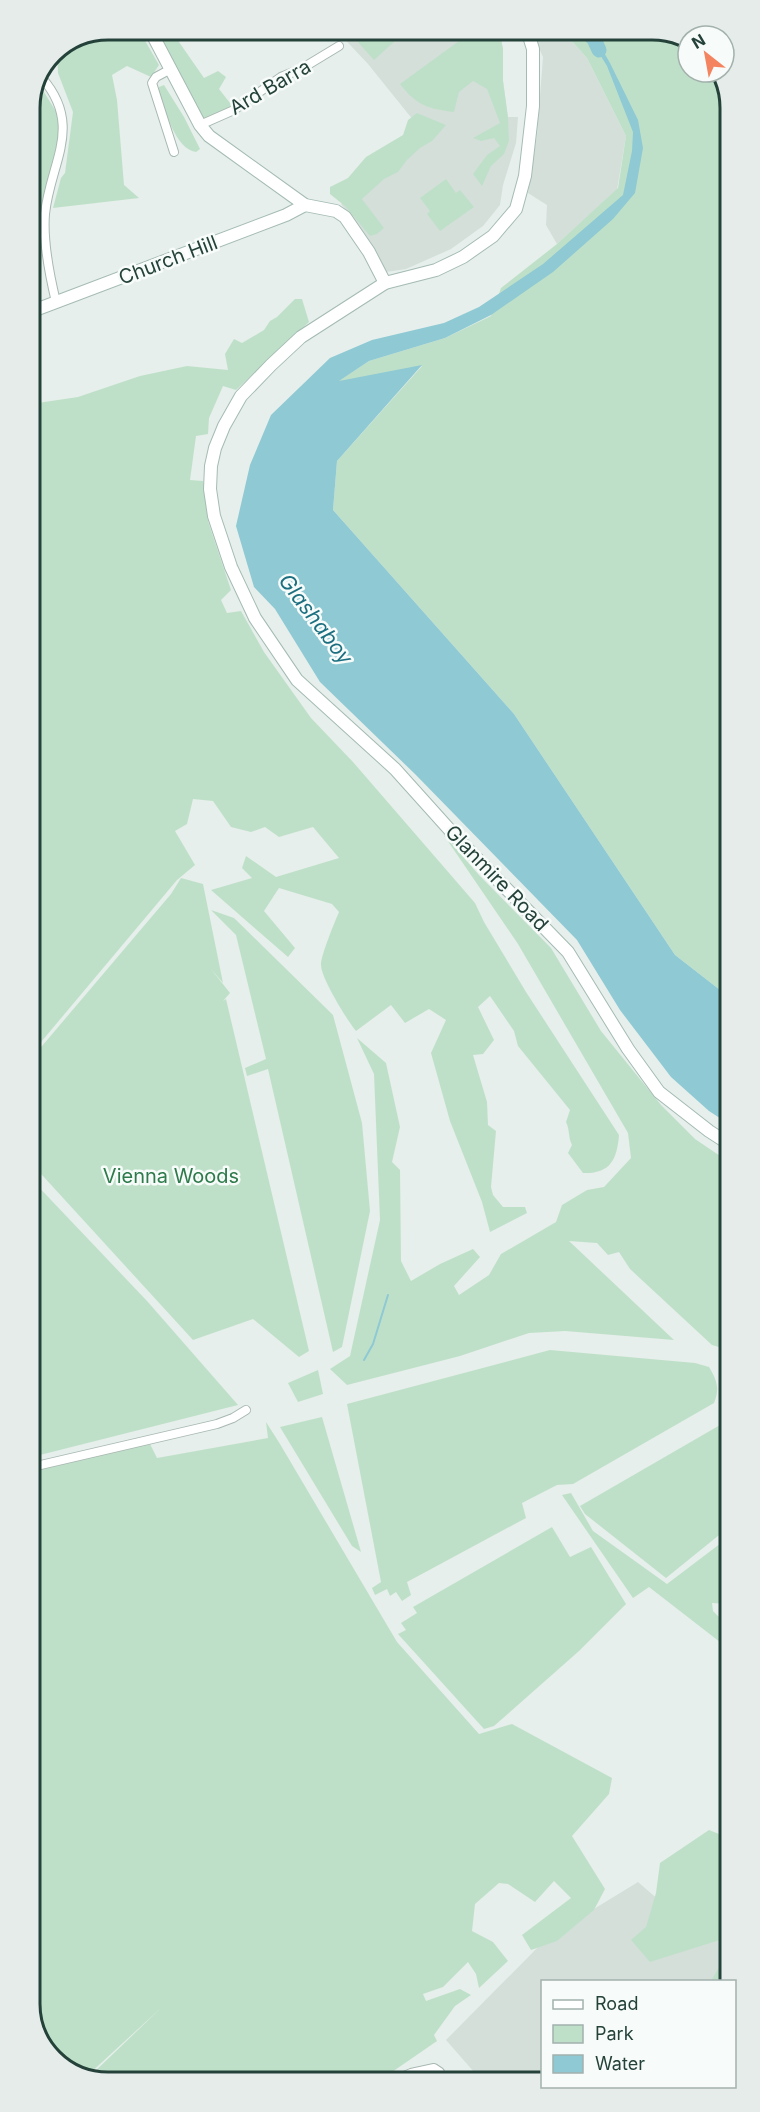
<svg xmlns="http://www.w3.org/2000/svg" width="760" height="2112" viewBox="0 0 760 2112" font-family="Inter,sans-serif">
	<rect width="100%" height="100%" fill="#e6efeb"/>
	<g fill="#d4dfda">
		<path d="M336,30H499L503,49V81L508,117H518L516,143L503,185L500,205L483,226L451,249L406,269L386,272L359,228L341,204L426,136L368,64Z"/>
		<path d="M531,30H562L587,58L626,136L617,190L557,244L546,225L547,205L528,193L537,135L543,57Z"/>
		<path d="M638,1882L690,1927L730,1939V1981L542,1982V2080H481L446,2040L548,1937Z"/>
	</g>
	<g fill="#bfe0c8">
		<path d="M108,30H139L159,65L151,77L127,66L112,75L117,100L124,185L139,198L53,208L61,178L65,173L73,112L58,73L57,51Z"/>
		<path d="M153,30H185L179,42L204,78L218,71L226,77L219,89L237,112L210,126L198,116Z"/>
		<path d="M347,30H407L374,60Z"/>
		<path d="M467,30H499L503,49V81L508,118L509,141L504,154L491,166L482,186L473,174L487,155L500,146L494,138L481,141L473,138L500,123L487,89L473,81L459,92L454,112C428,109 416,105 400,84L463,38Z"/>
		<path d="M562,30H657L688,43V72H717L727,88L729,997L675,955L514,714L333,510L337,461L422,366L337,382L369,361L445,338L491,316L501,288L557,244L618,188L626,136L587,58Z"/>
		<path d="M164,85L184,117L200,149L196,152C175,149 166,111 159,93V87Z"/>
		<path d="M42,89L57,113L59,135L44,197L39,229L30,232V104Z"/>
		<path d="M417,113L446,125L432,141L420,148L407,160L398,172L384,179L362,199L384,228L377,234L370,236L345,206L330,194V187L348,178L366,157L403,135L408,120Z"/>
		<path d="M446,179L456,193L460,190L474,207L440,231L427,214L430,211L420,198Z"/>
		<path d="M295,299H302L309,322L236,390L223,386L209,418L208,434L196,436L190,480L203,481L208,521L231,590L221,600L227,613L241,611L264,652L311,718L353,762L475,903L484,922L526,992L619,1135C617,1160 610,1174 583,1173L568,1153L572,1145C568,1137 570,1130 566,1122L570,1110L518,1046L514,1031L490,996L478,1007L494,1040L483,1054L473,1055L487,1102L488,1125L496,1131L491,1187L493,1195L503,1207H525L527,1213L490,1232L482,1202L450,1121L431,1053L446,1020L429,1009L405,1023L391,1005L356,1031C347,1020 321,978 321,965C320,958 335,921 339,912L332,904L279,888L264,911L295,948L288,957L211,890L252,878L242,868L246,856L276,877L339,858L313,827L279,837L265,827L251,832L231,827L213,801L193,799L187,824L175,831L195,865L177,880L31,1054V404L78,397L140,376L187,366L228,370L225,354L234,339L242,343L264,330L270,321L277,317Z"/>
		<path d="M443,834L479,875L551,948L601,1031L661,1105L695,1139L729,1162V1202L720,1210L729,1215V1350L712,1345L630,1269L619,1252L608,1255L597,1243L569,1241L674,1340L565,1331L529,1333L460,1356L347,1385L330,1369L350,1356L380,1220L374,1074L357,1038L386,1063L400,1127L392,1162L400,1170L401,1261L411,1281L440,1264L473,1249L480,1257L454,1286L459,1295L489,1275L501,1254L556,1222L562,1205L587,1190L604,1187L631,1158L628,1133L518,944Z"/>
		<path d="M181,878L203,884L223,983L211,969L230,993L223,1001L226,999L309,1351L299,1357L253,1319L193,1340L32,1164L31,1059L171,894Z"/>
		<path d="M211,910L234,918L333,1015L362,1123L370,1211L342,1347L333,1352L268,1069L247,1076L245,1068L266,1059L236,935Z"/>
		<path d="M32,1180L147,1301L238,1405L32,1457Z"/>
		<path d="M550,1350L695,1363L709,1367C717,1380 720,1389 714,1403L573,1484L557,1485L522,1503L526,1518L407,1582L411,1595L402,1601L396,1592L390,1596L387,1589L375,1595L372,1588L381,1582L347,1404Z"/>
		<path d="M318,1370L323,1394L298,1402L288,1383Z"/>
		<path d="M322,1417L361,1552L352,1546L280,1427Z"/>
		<path d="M727,1421H729V1527L666,1578L585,1514L580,1506Z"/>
		<path d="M266,1422L280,1444L397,1642L479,1734L512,1724L612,1778L609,1794L572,1836L605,1889L594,1910L557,1941L531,1950L522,1935L571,1898L554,1881L535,1902L508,1884L499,1883L475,1904L472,1931L493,1942L508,1961L479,1988L476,1974L468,1962L443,1987L423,1994L426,2001L460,1989L471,1995L455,2006L434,2035L437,2041L379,2081L103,2082L89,2077L162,2007L87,2076C59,2065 49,2048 33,2024L32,1468L149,1442L157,1458L268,1438Z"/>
		<path d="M571,1493L593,1531L667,1584L729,1537L728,1604L712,1603L713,1611L720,1618L729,1615V1649L649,1587L633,1598L562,1495Z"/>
		<path d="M552,1527L570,1557L591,1547L626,1604L579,1651L494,1726L484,1729L398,1634L406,1630L401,1623L417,1613L413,1607Z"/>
		<path d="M709,1830L719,1834L730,1844V1981H711L727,1954L723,1939L650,1962L631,1940L646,1927L656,1893L660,1863Z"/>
	</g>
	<path fill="#8ec9d4" d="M585,30L592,32L610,63L638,120L643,148L635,193L613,219L553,272L491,315L445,338L369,361L339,381L422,365L337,461L333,510L514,714L675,955L729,997V1124L709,1111L671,1077L620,1010L577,940L415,774L320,682L275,609L254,587L236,526L250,465L271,415L330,358L372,340L444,323L479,307L543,264L623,195L632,151L633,132L607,66Z"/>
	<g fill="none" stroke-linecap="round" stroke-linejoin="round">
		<path stroke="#8ec9d4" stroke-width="2" d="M364,1360L373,1344L388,1295"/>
		<path stroke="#8ec9d4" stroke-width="15" d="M584,30L594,39L599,50"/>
		<g stroke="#a8b8b2" stroke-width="10">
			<g id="street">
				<path d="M169,70L156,77L152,83L174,152"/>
				<path d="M42,78C84,126 50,163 45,214C43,239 50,277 56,302"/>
				<path d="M200,125L234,110L281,77L301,69L339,46"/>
				<path d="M32,1467L217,1424L233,1418L246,1410"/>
				<path d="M394,2080L411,2073L434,2068L440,2072V2080"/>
			</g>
		</g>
		<g stroke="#a4bbb3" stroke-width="14">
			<g id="secondary">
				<path d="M150,30L200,125L209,136L305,205L336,211L345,217L369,252L385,283"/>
				<path d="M527,30L533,49V106L525,176L516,209L493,236L463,257L436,270L385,283L301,337L271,365L241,396L224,426L215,448L211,466L210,489L214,516L231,567L255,618L297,680L395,769L457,838L568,952L628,1049L659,1092L709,1131L729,1144"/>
				<path d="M30,312L286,215L305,205"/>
			</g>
		</g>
		<use href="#street" stroke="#fff" stroke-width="8"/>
		<use href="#secondary" stroke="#fff" stroke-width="12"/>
	</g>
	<g text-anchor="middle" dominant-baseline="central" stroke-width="5" stroke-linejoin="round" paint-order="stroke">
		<g font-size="20" fill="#24423a" stroke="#f7fbf9">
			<text transform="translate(270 87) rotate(-30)">Ard Barra</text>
			<text transform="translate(168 260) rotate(-21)">Church Hill</text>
			<text transform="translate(497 878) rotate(46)">Glanmire Road</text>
		</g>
		<g font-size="20" fill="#2d7a4b" stroke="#f7fbf9">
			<text x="171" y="1176">Vienna Woods</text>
		</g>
		<g font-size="21" font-style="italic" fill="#1c6f80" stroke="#f7fbf9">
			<text transform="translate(316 619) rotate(53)">Glashaboy</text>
		</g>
	</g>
	<path d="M0 0H760V2112H0ZM108 40H652A68 68 0 0 1 720 108V2004A68 68 0 0 1 652 2072H108A68 68 0 0 1 40 2004V108A68 68 0 0 1 108 40Z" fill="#e6ecea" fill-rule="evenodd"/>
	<path fill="none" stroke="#24423a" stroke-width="3" d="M108 40H652A68 68 0 0 1 720 108V2004A68 68 0 0 1 652 2072H108A68 68 0 0 1 40 2004V108A68 68 0 0 1 108 40Z"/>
	<rect x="541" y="1980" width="195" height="108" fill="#f7fbf9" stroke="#a3b1ad" stroke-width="1.5"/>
	<rect x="553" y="2000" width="30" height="9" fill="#ffffff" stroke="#a3b1ad" stroke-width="1.5"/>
	<text x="595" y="2010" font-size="18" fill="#24423a">Road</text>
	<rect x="553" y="2025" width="30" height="18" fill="#bfe0c8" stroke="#a3b1ad" stroke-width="1.5"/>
	<text x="595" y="2040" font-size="18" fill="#24423a">Park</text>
	<rect x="553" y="2055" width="30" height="18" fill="#8ec9d4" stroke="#a3b1ad" stroke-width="1.5"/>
	<text x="595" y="2070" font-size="18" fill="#24423a">Water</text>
	<g transform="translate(706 54) rotate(329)"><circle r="28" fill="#f7fbf9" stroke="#a3b1ad" stroke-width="1.5"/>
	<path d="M0-4.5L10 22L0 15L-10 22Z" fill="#f4845f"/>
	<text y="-9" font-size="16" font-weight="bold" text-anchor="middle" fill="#24423a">N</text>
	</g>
</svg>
